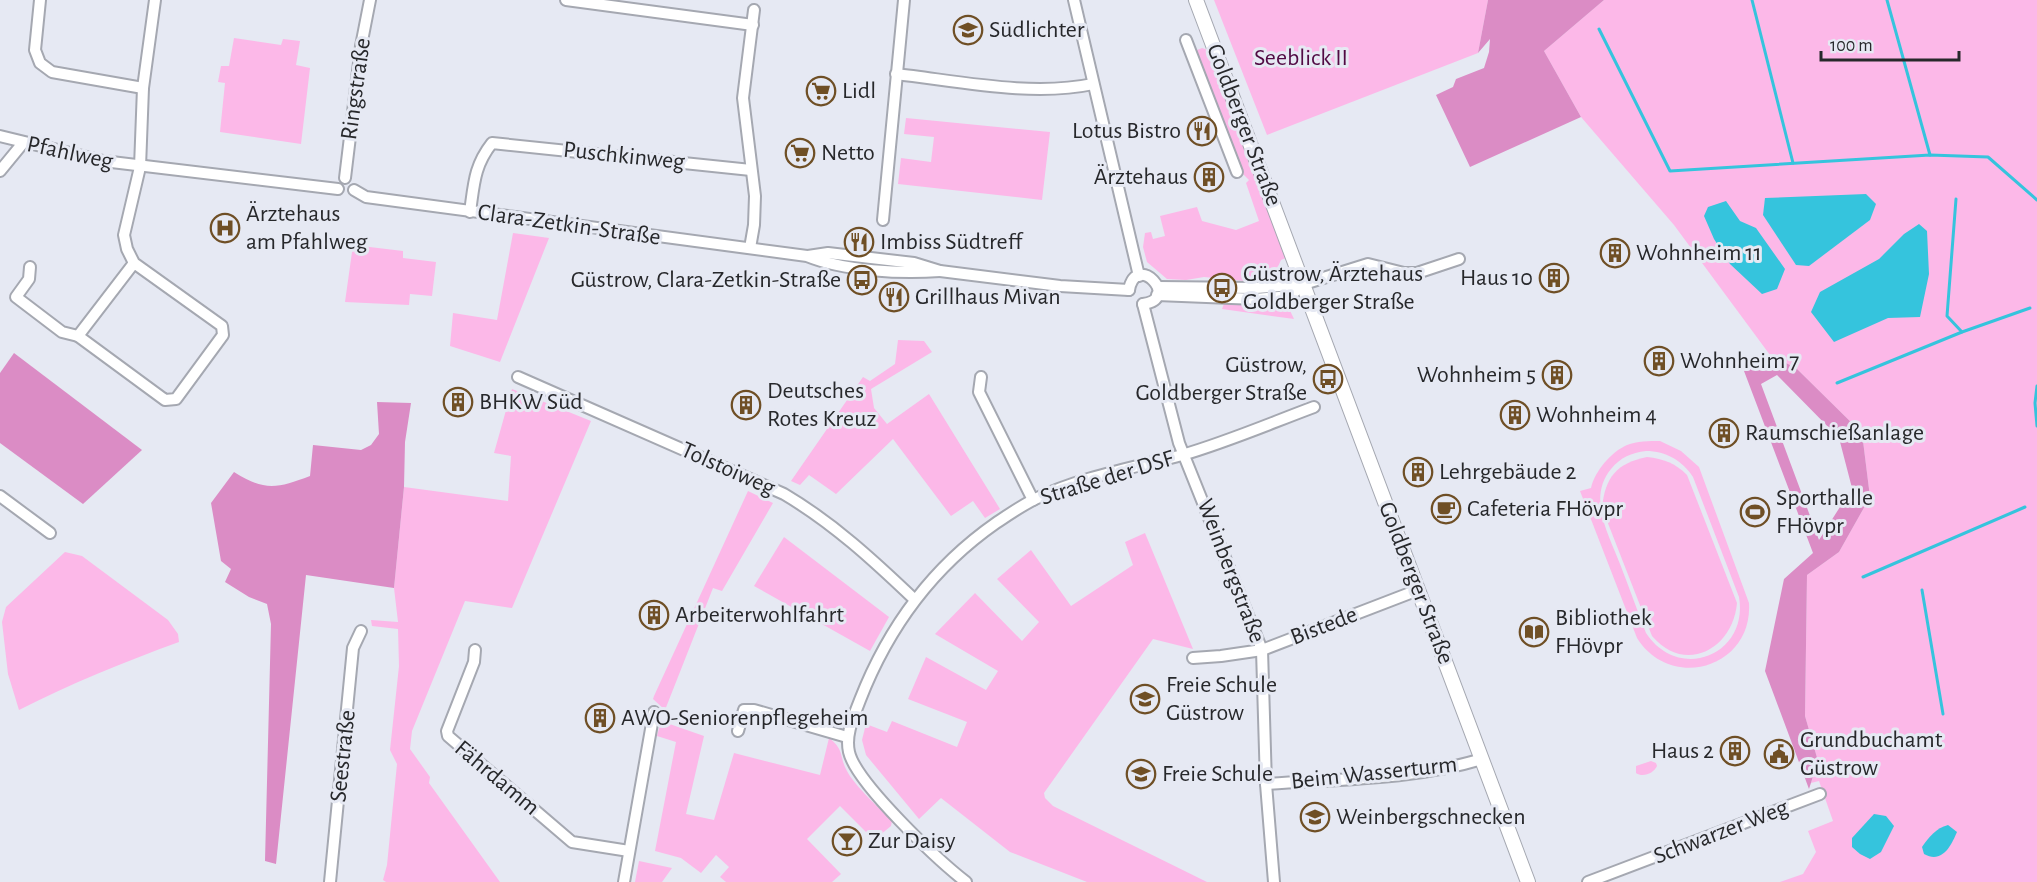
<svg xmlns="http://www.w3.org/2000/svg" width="2037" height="882" viewBox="0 0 2037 882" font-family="'Alegreya Sans',sans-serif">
	<rect width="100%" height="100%" fill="#e6e9f3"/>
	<g fill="#fcb8e8" fill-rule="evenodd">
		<path d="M1214,0H1488L1478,53L1267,135Z"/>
		<path d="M1604,0H2037V882H1780L1803,874L1816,852L1808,831L1833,821L1819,781L1811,783L1818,761L1805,716L1807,575L1839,552L1870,497L1862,433L1796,368L1770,355L1674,225L1581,117L1544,51Z"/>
		<path d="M234,38L281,45L283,39L300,41L296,65L310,68L301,144L220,132L225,83L218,82L221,66H229Z"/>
		<path d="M1202,48L1208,50L1288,257L1281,260L1272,280L1245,281L1204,277L1186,280L1167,279L1147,262L1143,247L1145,233L1151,232L1153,239L1165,236L1160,216L1197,207L1202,221L1236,230L1259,221L1246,183L1249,180L1241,172L1196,55L1197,50Z"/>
		<path d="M906,118L1050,132L1042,200L898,184L901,158L931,162L934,137L904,134Z"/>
		<path d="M513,233L549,238L500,362L450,346L453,313L497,320Z"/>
		<path d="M353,245L403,251V258L436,262L432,296L410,294L409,305L345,302Z"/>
		<path d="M1225,301L1243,305L1286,302L1294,319L1222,309Z"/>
		<path d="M898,340L924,341L932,352L871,389L874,408L887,424L929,394L1000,509L985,518L973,501L951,516L893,439L836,494L809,475L800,485L791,481L863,377L870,381L895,364Z"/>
		<path d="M512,389L591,421L512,608L465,601L412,731L410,749L430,777L429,783L500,882H386L383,880L387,865L397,764L390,750L399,666L398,629L372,626L371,620L398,622L394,588L404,487L508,501L511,456L494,453Z"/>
		<path d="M1660,441L1681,451L1699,467L1749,603C1753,668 1671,692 1637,638L1580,491L1591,488C1595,471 1611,452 1627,445C1637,441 1649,441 1660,441ZM1646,451C1666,451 1683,461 1693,477L1739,597C1749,655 1679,683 1646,633C1637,610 1629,587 1620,564C1609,535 1587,498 1611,469C1621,457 1631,453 1646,451Z"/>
		<path d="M1647,457C1664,459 1675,463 1687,475L1737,603C1733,649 1685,675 1652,636L1602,508C1605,477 1617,463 1647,457Z"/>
		<path d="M748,491L773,503L722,591L713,588L665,710L653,699L654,696Z"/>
		<path d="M1145,533L1193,649L1153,639L1044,793L1045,798L1053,806L1207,882H1087L1010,852L941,798L919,819L866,755L862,740L866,724L887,732L892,721L957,747L967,722L908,699L926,657L986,690L998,671L935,634L975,593L1022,641L1039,622L997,579L1031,550L1071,606L1133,565L1125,542Z"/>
		<path d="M784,537L889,617L870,651L754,586Z"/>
		<path d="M65,552L82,556L168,620L178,634L179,642C124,662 70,684 19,710L8,674L2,622L6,607Z"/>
		<path d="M661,721L704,736L686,814L714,820L734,753L820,775L829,738C845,750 839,757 847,771C854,785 880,809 892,821L891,826L874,840L840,806L807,839L841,874L832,882H726L720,877L729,867L716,855L701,873L681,858L655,851L676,742L657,736Z"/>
		<path d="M1651,761L1656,763L1657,766C1654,773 1643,778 1636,773V766Z"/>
		<path d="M639,861L672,868L662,882H635Z"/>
	</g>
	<g fill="#db8cc5" fill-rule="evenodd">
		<path d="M1488,0H1604L1544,51L1581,117L1470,167L1436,95L1453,87L1456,79L1484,68L1489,52L1490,39L1478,53Z"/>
		<path d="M14,353L142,450L83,504L0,443V373Z"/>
		<path d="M1770,355L1796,368L1862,433L1870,497L1839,552L1807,575L1805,716L1818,761L1809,789L1765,671L1784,579L1813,553L1744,371ZM1777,375L1839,438L1852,488L1819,540L1761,384Z"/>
		<path d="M377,402L411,403L405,442L404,487L394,588L306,575L276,864L265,861L271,624L267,604L249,597L225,582L231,569L221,561L211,503L234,472C265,492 278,488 310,476L313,445L361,450L371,445L379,434Z"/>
	</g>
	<g fill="#35c4dd">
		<path d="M1866,194L1876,204L1870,220L1809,266L1796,265L1763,215L1765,198Z"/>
		<path d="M1726,201L1740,221L1756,228L1785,269L1777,289L1762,294L1730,264L1714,239L1704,216L1708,207Z"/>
		<path d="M1919,224L1927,231L1929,274L1920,317L1888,318L1834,342L1811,312L1820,292L1879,259L1904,234Z"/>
		<path d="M1874,814L1886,816L1894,826L1881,852L1870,859L1860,854L1852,847V838Z"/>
		<path d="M1948,825L1957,832C1951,846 1942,864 1924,854L1922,847C1929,837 1936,828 1948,825Z"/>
	</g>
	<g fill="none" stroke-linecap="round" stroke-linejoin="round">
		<g stroke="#35c4dd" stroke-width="3">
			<path d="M1752,0L1793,163"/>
			<path d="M1887,0L1930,155"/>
			<path d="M1599,29L1670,171L1930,155L1988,157L2037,200"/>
			<path d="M1956,199L1947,316L1962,332"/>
			<path d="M1837,383L1962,332L2030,308"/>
			<path d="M2037,386L2035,403L2037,426"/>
			<path d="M1863,577L2025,507"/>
			<path d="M1922,590L1943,714"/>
		</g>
		<g stroke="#a5a8b1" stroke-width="14">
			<g id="minor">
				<path d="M40,0L35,50L40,63L52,72L143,88"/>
				<path d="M566,0L753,25"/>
				<path d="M1074,0L1139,276"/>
				<path d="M1186,40L1237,172"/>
				<path d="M896,74C958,81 1032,97 1093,84"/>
				<path d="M0,136L103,161L338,189"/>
				<path d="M0,171L23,143"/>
				<path d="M345,178L361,46L370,0"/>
				<path d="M354,190L366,197L807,256C844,271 901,274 940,271"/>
				<path d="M470,212C474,184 474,166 492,143L751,170"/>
				<path d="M883,220L904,0"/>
				<path d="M750,248L754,225L755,196L743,98L754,10"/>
				<path d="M808,256L828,253L914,263L940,271L1060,286L1129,290"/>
				<path d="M134,263L78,336L165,400L176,399L223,335L222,326L134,263L127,249L124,235L140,167L143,88L155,0"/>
				<path d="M30,267L29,279L16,297L62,332L78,336"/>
				<path d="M1158,287L1256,288L1304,284L1368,264L1404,273H1417L1459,259"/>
				<path d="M1129,290C1136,251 1182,299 1143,304"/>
				<path d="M1157,295L1256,299L1290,296L1304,284"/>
				<path d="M1143,304L1179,443L1262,650L1266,784L1274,882"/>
				<path d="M518,377L784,494C833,523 873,560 914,599"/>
				<path d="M981,377L979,392L1033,500"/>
				<path d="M0,496L50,533"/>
				<path d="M475,650L474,662L447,731L448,736L572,842L629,851"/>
				<path d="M1193,658L1221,656L1262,650L1418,590"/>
				<path d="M738,731L744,710H754L847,737"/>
				<path d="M1266,784C1337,779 1413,780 1482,759"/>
				<path d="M330,882L353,648L361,631"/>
				<path d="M624,882L654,712"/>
				<path d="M966,882C939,861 856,783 849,752C845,734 854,716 860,700C888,628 933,567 996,523C1008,515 1021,506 1035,499C1081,477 1132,468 1182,455C1227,442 1271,423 1314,407"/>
				<path d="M1588,882L1820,794"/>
			</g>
		</g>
		<g stroke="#a5a8b1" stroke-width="16">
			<path id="major" d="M1196,0L1528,882"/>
		</g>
		<use href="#minor" stroke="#fff" stroke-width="10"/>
		<use href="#major" stroke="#fff" stroke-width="14"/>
	</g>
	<defs>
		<g id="school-ring" transform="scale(1.5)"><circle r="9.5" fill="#e6e9f3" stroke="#6f4f25" stroke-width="1.5"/><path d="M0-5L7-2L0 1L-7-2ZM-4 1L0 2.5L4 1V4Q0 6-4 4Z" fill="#6f4f25"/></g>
		<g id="supermarket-ring" transform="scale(1.5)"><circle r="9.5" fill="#e6e9f3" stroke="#6f4f25" stroke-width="1.5"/><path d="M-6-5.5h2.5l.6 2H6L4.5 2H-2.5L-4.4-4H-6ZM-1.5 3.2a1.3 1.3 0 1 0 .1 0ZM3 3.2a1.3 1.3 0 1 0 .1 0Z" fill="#6f4f25"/></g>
		<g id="restaurant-ring" transform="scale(1.5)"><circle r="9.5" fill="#e6e9f3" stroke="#6f4f25" stroke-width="1.5"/><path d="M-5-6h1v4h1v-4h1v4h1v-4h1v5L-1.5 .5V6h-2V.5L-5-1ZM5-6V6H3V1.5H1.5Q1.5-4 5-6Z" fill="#6f4f25"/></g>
		<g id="building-ring" transform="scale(1.5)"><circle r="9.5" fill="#e6e9f3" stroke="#6f4f25" stroke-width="1.5"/><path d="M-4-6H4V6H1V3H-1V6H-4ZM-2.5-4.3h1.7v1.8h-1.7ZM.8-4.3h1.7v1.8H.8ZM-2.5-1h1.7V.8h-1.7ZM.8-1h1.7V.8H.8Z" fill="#6f4f25"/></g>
		<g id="hospital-ring" transform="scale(1.5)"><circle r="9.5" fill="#e6e9f3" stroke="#6f4f25" stroke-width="1.5"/><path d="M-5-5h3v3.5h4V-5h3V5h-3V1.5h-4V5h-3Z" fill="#6f4f25"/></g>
		<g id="bus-ring" transform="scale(1.5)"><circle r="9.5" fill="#e6e9f3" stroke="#6f4f25" stroke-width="1.5"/><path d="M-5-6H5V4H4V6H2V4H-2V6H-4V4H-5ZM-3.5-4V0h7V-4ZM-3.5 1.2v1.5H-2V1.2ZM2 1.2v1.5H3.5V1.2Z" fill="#6f4f25"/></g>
		<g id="cafe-ring" transform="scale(1.5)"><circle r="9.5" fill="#e6e9f3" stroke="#6f4f25" stroke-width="1.5"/><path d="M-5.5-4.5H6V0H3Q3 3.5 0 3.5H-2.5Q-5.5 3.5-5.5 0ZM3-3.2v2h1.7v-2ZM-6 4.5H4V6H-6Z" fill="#6f4f25"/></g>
		<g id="stadium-ring" transform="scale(1.5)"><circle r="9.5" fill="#e6e9f3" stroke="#6f4f25" stroke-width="1.5"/><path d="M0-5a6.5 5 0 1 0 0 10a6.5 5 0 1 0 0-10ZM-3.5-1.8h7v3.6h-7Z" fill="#6f4f25"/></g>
		<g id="library-ring" transform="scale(1.5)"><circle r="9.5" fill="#e6e9f3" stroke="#6f4f25" stroke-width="1.5"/><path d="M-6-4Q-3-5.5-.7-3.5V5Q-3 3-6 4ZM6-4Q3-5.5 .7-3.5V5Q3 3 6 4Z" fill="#6f4f25"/></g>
		<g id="civic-ring" transform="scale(1.5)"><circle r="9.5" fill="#e6e9f3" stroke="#6f4f25" stroke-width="1.5"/><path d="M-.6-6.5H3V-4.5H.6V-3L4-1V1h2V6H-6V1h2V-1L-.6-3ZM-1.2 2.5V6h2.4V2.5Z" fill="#6f4f25"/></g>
		<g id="bar-ring" transform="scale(1.5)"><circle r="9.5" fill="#e6e9f3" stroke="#6f4f25" stroke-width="1.5"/><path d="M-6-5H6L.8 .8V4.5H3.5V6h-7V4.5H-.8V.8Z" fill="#6f4f25"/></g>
	</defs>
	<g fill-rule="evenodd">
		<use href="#school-ring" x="968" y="30"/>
		<use href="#supermarket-ring" x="821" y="91"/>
		<use href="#restaurant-ring" x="1202" y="131"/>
		<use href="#supermarket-ring" x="800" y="153"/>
		<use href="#building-ring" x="1209" y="177"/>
		<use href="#hospital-ring" x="225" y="228"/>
		<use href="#restaurant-ring" x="859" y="242"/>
		<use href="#building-ring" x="1615" y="253"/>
		<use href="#building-ring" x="1554" y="278"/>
		<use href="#bus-ring" x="862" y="280"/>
		<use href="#bus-ring" x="1222" y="288"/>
		<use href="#restaurant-ring" x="894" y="297"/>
		<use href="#building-ring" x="1659" y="361"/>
		<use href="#building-ring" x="1557" y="375"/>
		<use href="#bus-ring" x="1328" y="379"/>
		<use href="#building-ring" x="458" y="402"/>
		<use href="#building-ring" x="746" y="405"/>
		<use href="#building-ring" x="1515" y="415"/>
		<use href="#building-ring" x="1724" y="433"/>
		<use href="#building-ring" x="1418" y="472"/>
		<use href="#cafe-ring" x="1446" y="509"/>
		<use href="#stadium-ring" x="1755" y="512"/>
		<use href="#building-ring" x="654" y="615"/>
		<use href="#library-ring" x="1534" y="632"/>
		<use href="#school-ring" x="1145" y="699"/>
		<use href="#building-ring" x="600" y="718"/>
		<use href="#building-ring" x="1735" y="751"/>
		<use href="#civic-ring" x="1779" y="754"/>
		<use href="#school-ring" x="1141" y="774"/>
		<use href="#school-ring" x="1315" y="817"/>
		<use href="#bar-ring" x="847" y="841"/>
	</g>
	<g text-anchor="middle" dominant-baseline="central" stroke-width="6" stroke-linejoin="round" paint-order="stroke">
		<g font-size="24" fill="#27282b" stroke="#e6e9f3" text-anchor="start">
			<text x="989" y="30">Südlichter</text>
			<text x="842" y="91">Lidl</text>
			<text x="1181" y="131" text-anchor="end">Lotus Bistro</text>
			<text x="821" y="153">Netto</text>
			<text x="1188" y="177" text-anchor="end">Ärztehaus</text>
			<text x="246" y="214">Ärztehaus<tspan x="246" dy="28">am Pfahlweg</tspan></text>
			<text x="880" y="242">Imbiss Südtreff</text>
			<text x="1636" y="253">Wohnheim 11</text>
			<text x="1243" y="274">Güstrow, Ärztehaus<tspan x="1243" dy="28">Goldberger Straße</tspan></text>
			<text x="1533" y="278" text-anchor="end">Haus 10</text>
			<text x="841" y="280" text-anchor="end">Güstrow, Clara-Zetkin-Straße</text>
			<text x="915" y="297">Grillhaus Mivan</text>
			<text x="1680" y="361">Wohnheim 7</text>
			<text x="1307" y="365" text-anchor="end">Güstrow,<tspan x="1307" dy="28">Goldberger Straße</tspan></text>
			<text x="1536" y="375" text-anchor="end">Wohnheim 5</text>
			<text x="767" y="391">Deutsches<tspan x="767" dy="28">Rotes Kreuz</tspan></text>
			<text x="479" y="402">BHKW Süd</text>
			<text x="1536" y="415">Wohnheim 4</text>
			<text x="1745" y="433">Raumschießanlage</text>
			<text x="1439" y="472">Lehrgebäude 2</text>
			<text x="1776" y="498">Sporthalle<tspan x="1776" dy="28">FHövpr</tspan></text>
			<text x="1467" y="509">Cafeteria FHövpr</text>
			<text x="675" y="615">Arbeiterwohlfahrt</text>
			<text x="1555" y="618">Bibliothek<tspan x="1555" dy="28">FHövpr</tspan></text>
			<text x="1166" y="685">Freie Schule<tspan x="1166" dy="28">Güstrow</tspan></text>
			<text x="621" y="718">AWO-Seniorenpflegeheim</text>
			<text x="1800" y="740">Grundbuchamt<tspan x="1800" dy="28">Güstrow</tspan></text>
			<text x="1714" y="751" text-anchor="end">Haus 2</text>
			<text x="1162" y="774">Freie Schule</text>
			<text x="1336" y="817">Weinbergschnecken</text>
			<text x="868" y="841">Zur Daisy</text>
		</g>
		<g font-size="24" fill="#520a44" stroke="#e6e9f3">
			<text x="1301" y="58">Seeblick II</text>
		</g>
		<g font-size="24" fill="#27282b" stroke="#e6e9f3">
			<text transform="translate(356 89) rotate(-82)">Ringstraße</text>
			<text transform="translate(1244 125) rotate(69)">Goldberger Straße</text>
			<text transform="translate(70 153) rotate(12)">Pfahlweg</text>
			<text transform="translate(624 156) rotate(6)">Puschkinweg</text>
			<text transform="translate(569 225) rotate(8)">Clara-Zetkin-Straße</text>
			<text transform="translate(728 469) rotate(24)">Tolstoiweg</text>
			<text transform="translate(1107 478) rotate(-17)">Straße der DSF</text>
			<text transform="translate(1231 571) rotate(69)">Weinbergstraße</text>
			<text transform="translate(1416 583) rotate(69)">Goldberger Straße</text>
			<text transform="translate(1324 626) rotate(-21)">Bistede</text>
			<text transform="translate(343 756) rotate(-84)">Seestraße</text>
			<text transform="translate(1374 773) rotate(-6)">Beim Wasserturm</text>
			<text transform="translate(497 778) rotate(40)">Fährdamm</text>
			<text transform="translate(1721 832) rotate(-21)">Schwarzer Weg</text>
		</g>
	</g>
	<path d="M1821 51v9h138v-9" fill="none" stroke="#27282b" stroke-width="3"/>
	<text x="1830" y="51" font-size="18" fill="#27282b" stroke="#e6e9f3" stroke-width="4.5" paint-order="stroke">100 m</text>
</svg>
